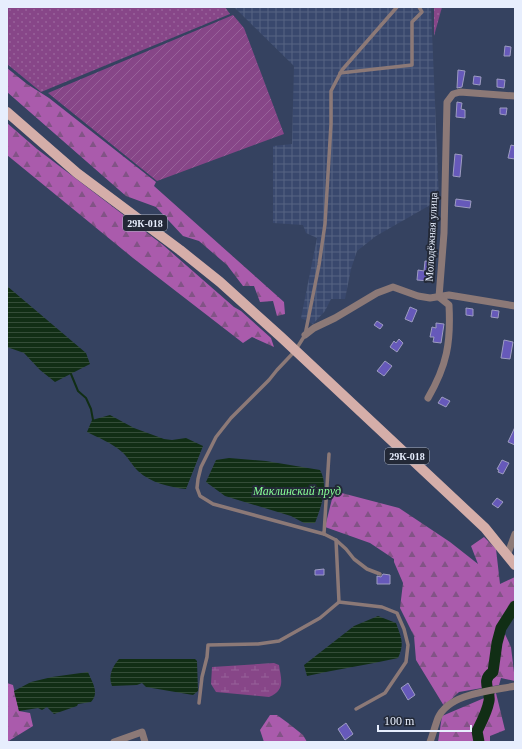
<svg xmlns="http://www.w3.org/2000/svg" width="522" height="749" viewBox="0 0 522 749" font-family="Georgia,serif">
	<defs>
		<pattern id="industrial-grid" width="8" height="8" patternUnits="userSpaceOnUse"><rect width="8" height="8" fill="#39486d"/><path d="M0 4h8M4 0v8" fill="none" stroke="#566383"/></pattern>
		<pattern id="grass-dots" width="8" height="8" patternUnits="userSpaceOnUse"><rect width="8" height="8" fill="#874688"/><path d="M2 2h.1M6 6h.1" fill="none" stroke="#98619a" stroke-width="1.8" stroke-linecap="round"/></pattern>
		<pattern id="forest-firs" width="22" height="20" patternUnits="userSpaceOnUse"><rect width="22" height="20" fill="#aa5bac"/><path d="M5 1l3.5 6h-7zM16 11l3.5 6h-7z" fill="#825386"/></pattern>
		<pattern id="wetland-marsh" width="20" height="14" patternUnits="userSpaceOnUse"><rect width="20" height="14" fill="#874688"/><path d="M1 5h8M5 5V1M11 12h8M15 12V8" fill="none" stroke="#98619a"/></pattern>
		<pattern id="garden-furrows" width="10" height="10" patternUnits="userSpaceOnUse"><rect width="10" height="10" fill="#874688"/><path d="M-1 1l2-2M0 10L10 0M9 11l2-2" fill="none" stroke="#98619a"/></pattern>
		<pattern id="water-rules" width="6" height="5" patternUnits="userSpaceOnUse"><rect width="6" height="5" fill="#112e15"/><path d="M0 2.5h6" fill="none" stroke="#344d38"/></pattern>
	</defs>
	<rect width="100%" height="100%" fill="#354260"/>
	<path fill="url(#industrial-grid)" d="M234,7H431L439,200L376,236L357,251L351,269L345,299H331L325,311L313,324L301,318L317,238L306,233L303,225L273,223V146L292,144L294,66Z"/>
	<g fill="url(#grass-dots)">
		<path d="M7,7H225L230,14L41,92L7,64Z"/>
		<path d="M434,7H442L434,36Z"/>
	</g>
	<g fill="url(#forest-firs)">
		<path d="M7,68L27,84L49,98L156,182L154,186L284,302L285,314L277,316L273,301L260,302L254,286H243L227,265L199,241L183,236L156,207L126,196L7,92Z"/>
		<path d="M7,123L37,149L163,245L234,307L241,311L271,338L274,347L252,337L243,343L133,258L7,155Z"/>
		<path d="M334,491L399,508L450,542L478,564L471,546L484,537L496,549L500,584L515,577V610L504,632L511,647L515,681L501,678L499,685L459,692L444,706L416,660L414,636L400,608L403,583L394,562V559L370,543L325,527Z"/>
		<path d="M7,683L13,685L19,711L30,713L33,726L7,742Z"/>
		<path d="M496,693L505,730L490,736V742H438L442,716Z"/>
		<path d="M270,715H277L288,723L303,735L307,742H264L260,730Z"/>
	</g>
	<path fill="url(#wetland-marsh)" d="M274,663L279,665C281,679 286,690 269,697L216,692L211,684L212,667Z"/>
	<path fill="url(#garden-furrows)" d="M233,15L244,28L284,134L157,181L48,93Z"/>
	<g fill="url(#water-rules)">
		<path d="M7,286L86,353L90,364L55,382L40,370L24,353L7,347Z"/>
		<path d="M110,415L134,428L164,439L172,440L186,438L203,446L186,489C169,487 151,483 138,471C132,465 128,457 122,452C112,443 99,438 87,432L92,420Z"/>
		<path d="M229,458L266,461L320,470C329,486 321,507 315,523H304L291,516L225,496L206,482L216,460Z"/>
		<path d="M378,616L396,623C401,637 405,644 398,658C368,665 337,669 307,676L304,665L354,626Z"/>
		<path d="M119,659H195L197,661L198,691L193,695L146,687L142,683L137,685L112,686C108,676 112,667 119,659Z"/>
		<path d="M88,672C92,682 100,693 91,702L78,704L77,706L54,714L47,707L42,710L38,708L19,711L14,691L31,682L52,677Z"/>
	</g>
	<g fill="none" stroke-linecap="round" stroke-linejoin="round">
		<path stroke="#112e15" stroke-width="2" d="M71,374L78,391L86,398L91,409L93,420"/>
		<path stroke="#112e15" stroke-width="11" d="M479,742L477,731C482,721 487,712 489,701C491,691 480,680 493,672L497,643L501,628L515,606"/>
	</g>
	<g fill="#6659ba" stroke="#9d9cc1">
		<path d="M505,46L511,47L510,56H504Z"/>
		<path d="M458,70L465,71L462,87L457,88Z"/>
		<path d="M474,76L481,77L480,85L473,84Z"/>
		<path d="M497,79L505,80L504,88L497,87Z"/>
		<path d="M457,102L462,103L461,109L465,110V118L456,117Z"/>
		<path d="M500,108H507L506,115L500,114Z"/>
		<path d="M511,145L515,146V159L508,158Z"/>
		<path d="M455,154L462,155L460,177L453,176Z"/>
		<path d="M456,199L471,201L470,208L455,206Z"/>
		<path d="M425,261L432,262L429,281L417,280L418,270L424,271Z"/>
		<path d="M410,307L417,310L412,322L405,319Z"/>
		<path d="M466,308L473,309V316L466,315Z"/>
		<path d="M492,310L499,311L498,318L491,317Z"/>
		<path d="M377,321L383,325L380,329L374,325Z"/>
		<path d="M436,323L444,324L441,343L433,342L434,337H430L432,327L436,328Z"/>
		<path d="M399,339L403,343L397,352L390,347L394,341L396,343Z"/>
		<path d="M504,340L513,342L510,359L501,358Z"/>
		<path d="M385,361L392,366L384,376L377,371Z"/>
		<path d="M442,397L450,401L446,407L438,403Z"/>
		<path d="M515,427V445L508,442Z"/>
		<path d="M502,460L509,463L503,474L498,472L499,470L497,469Z"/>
		<path d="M497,498L503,502L498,508L492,504Z"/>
		<path d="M324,569V575H315V570Z"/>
		<path d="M383,574L390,575V584H377V576L381,577Z"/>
		<path d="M408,683L415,695L408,700L401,688Z"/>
		<path d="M346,723L353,734L345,740L338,729Z"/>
	</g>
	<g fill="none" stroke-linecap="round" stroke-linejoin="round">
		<g stroke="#8c7977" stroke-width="3.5">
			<path d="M340,73L412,65V22L422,12L419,7"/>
			<path d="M329,454L324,534L213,504L200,496L197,488L198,479L201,467L216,437L231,418L269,380L277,370L295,351L305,335L319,265L325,224L331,124V91L342,70L397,7"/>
			<path d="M324,534L336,540L346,549L354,559L367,569L380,574"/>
			<path d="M336,540L339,602L382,607L397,613L404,629L408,645L406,662L385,693L356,709"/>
			<path d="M199,703L202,677L207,657L208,645L258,644L279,641L320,618L339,602"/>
		</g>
		<g stroke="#8c7977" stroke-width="7">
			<path d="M305,335L314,328L335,318L377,293L393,287L418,296L430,298L449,295L515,306"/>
			<path d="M428,398C447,365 451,343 449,305L439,297L444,233L447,102L453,94L460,92L515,96"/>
			<path d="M507,556L515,534"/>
			<path d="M114,742L142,732L145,742"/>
			<path d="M430,742C433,734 435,726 438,718C449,693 491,691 515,686"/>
		</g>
		<path stroke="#d5aea9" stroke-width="10" d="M7,112L77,173L180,250L220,282L281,337L485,528L515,565"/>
	</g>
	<g text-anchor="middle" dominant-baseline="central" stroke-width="4" stroke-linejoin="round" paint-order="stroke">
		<g fill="#232937" stroke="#acb3c2" stroke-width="1">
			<rect x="123" y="215" width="44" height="16" rx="3"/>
			<rect x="385" y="448" width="44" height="16" rx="3"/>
		</g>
		<g font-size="10" font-weight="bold" fill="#e7eefd">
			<text x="145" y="223">29К-018</text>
			<text x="407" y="456">29К-018</text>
		</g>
		<g font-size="11" fill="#e7eefd" stroke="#232937">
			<text transform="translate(431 237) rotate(-87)">Молодёжная улица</text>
		</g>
		<g font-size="12" font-style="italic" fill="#87fd95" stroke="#232937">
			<text x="297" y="491">Маклинский пруд</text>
		</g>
	</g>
	<rect width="522" height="749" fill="none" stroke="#e7eefd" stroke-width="16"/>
	<path d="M378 725v6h93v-6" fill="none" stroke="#e7eefd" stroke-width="2"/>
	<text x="384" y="725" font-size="12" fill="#e7eefd" stroke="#232937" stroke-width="3" paint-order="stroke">100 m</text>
</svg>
